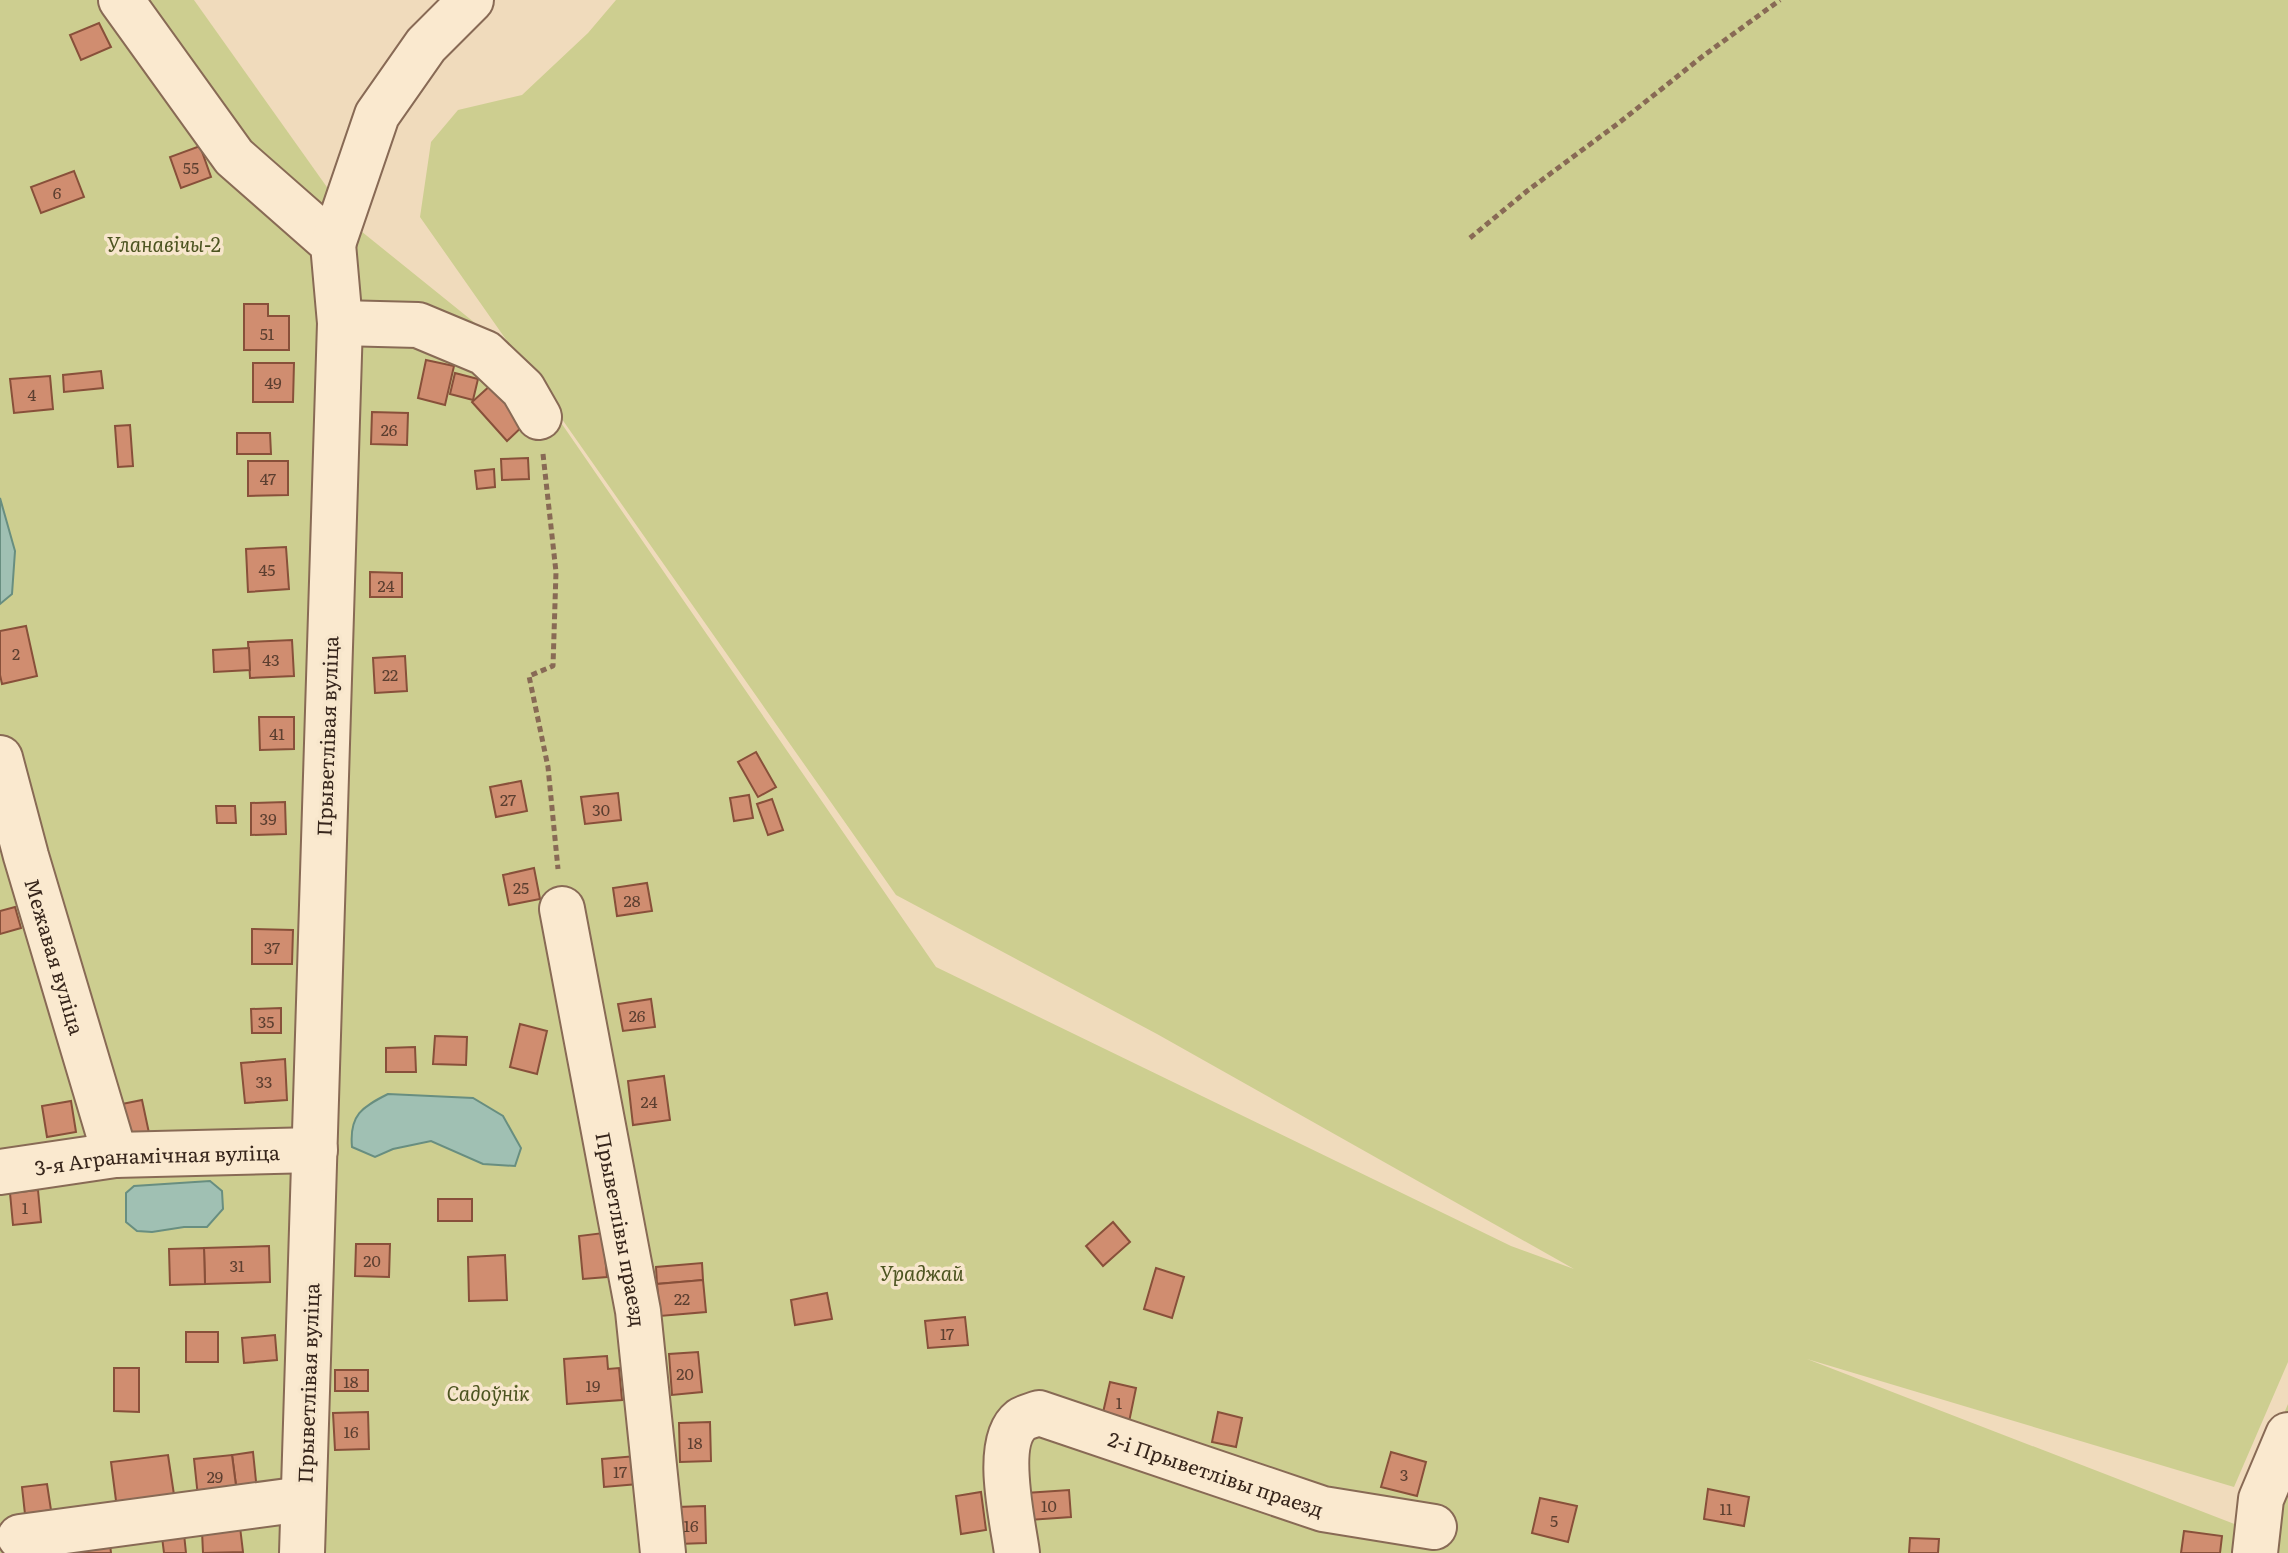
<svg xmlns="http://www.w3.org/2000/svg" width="2288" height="1553" viewBox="0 0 2288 1553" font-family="Literata,serif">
	<rect width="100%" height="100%" fill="#f0dbbc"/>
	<g fill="#cdce90">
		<path d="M0,0H194L329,190L293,1553H0Z"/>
		<path d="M616,0H2288V1362L2234,1487L1807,1359L2237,1525L2288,1404V1553H319L334,1232L351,223L506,348L544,398L936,967L1511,1246L1574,1269L1157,1034L896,895L420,217L431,142L458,110L522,95L588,33Z"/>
	</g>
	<g fill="#a0c0b3" stroke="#688e80" stroke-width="2">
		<path d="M0,498L15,551L12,594L0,604Z"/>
		<path d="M388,1094L473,1098L503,1116L521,1148L515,1166L483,1164L431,1141L393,1149L375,1157L352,1147C349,1115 362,1107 388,1094Z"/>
		<path d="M210,1181L222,1191L223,1209L207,1227H184L152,1232L137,1231L126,1222V1193L134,1186Z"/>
	</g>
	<g fill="#d08d70" stroke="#88503a" stroke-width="2">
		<path d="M99,23L111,47L81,60L70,35Z"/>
		<path d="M200,146L211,177L181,188L170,157Z"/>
		<path d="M74,171L84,197L41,213L31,187Z"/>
		<path d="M244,304H268V316H289V350H244Z"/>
		<path d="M426,360L454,366L445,405L418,398Z"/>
		<path d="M253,363H294L293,402H253Z"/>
		<path d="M101,371L103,388L64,392L63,375Z"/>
		<path d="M455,373L478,379L473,400L450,394Z"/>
		<path d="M50,376L53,409L14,413L10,379Z"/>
		<path d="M492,384L527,422L507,441L472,402Z"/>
		<path d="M372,412L408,413L407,445L371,444Z"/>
		<path d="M130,425L133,466L118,467L115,426Z"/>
		<path d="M237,433H270L271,454H237Z"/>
		<path d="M528,458L529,479L502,480L501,459Z"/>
		<path d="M248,461H288V495L248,496Z"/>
		<path d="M494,469L495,487L477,489L475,471Z"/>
		<path d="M286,547L289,589L248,592L246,549Z"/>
		<path d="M370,572L402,573V597H370Z"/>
		<path d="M26,626L37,676L2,684L0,675V631Z"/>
		<path d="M292,640L294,676L250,678L248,642Z"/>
		<path d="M249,648L250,670L214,672L213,650Z"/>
		<path d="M405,656L407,691L375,693L373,658Z"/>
		<path d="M259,717H294V749L260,750Z"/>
		<path d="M756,752L776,787L758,797L738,762Z"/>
		<path d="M521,781L527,811L496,817L490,787Z"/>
		<path d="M618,793L621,820L585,824L581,797Z"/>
		<path d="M749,795L753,818L734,821L730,798Z"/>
		<path d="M772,799L783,830L768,835L757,804Z"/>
		<path d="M285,802L286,834L251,835V803Z"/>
		<path d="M216,806H235L236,823H217Z"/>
		<path d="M534,868L540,899L509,905L503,875Z"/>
		<path d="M647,883L652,911L617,916L613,888Z"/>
		<path d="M15,907L21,928L0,934V911Z"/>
		<path d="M252,929L293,930L292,964H252Z"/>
		<path d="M651,999L655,1027L623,1031L618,1004Z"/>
		<path d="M281,1008V1033H252L251,1009Z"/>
		<path d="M520,1024L547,1031L537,1074L510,1067Z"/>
		<path d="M435,1036L467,1037L466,1065L433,1064Z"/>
		<path d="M415,1047L416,1072H386V1048Z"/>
		<path d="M285,1059L287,1100L245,1103L241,1063Z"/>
		<path d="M664,1076L670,1120L633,1125L628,1081Z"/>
		<path d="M142,1100L149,1133L130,1137L122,1104Z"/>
		<path d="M71,1101L76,1132L47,1137L42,1106Z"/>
		<path d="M38,1190L41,1222L13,1225L10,1193Z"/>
		<rect x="438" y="1199" width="34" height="22"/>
		<path d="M1113,1222L1130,1242L1103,1266L1086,1246Z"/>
		<path d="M603,1233L607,1277L583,1279L579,1236Z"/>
		<path d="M356,1244H390L389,1277L355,1276Z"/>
		<path d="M269,1246L270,1282L205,1284L204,1248Z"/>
		<path d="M204,1248L205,1284L170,1285L169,1249Z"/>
		<path d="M505,1255L507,1300L469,1301L468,1257Z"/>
		<path d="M702,1263L703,1280L657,1284L656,1267Z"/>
		<path d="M1156,1268L1184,1277L1172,1318L1144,1309Z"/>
		<path d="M703,1280L706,1312L660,1316L657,1284Z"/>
		<path d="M827,1293L832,1319L795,1325L791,1300Z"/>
		<path d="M965,1317L968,1345L928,1348L925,1321Z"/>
		<rect x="186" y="1332" width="32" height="30"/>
		<path d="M275,1335L277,1360L244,1363L242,1338Z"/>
		<path d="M698,1352L702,1392L672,1395L669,1354Z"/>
		<path d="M607,1356L608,1369L619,1368L622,1400L567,1404L564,1359Z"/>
		<path d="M114,1368H139V1412L114,1411Z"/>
		<rect x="335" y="1370" width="33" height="21"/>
		<path d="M1110,1382L1136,1388L1129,1422L1102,1417Z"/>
		<path d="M368,1412L369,1449L335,1450L333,1413Z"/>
		<path d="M1218,1412L1242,1418L1236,1447L1212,1442Z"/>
		<path d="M710,1422L711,1461L680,1462L679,1423Z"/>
		<path d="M253,1452L257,1491L237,1493L232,1455Z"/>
		<path d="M1391,1452L1426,1462L1417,1496L1381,1487Z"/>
		<path d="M168,1455L176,1508L118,1516L111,1462Z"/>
		<path d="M232,1455L237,1493L198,1497L194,1459Z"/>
		<path d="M636,1456L638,1484L604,1487L602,1459Z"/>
		<path d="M47,1484L51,1510L25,1514L22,1487Z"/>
		<path d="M1708,1489L1749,1497L1744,1526L1704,1519Z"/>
		<path d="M1069,1490L1071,1517L1029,1520L1026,1493Z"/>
		<path d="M981,1492L986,1530L961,1534L956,1496Z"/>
		<path d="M1540,1498L1577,1506L1568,1542L1532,1533Z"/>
		<path d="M705,1506L706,1543L678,1544L677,1507Z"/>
		<path d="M240,1527L243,1552L203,1553L202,1531Z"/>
		<path d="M2184,1531L2222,1536L2220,1553H2181Z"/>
		<path d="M184,1534L186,1553H164L162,1537Z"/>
		<path d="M1910,1538L1939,1539L1938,1553H1909Z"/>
		<path d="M110,1544L111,1553H80L79,1548Z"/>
	</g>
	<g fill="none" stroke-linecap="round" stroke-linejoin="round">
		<g stroke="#886a55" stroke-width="48">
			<g id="minor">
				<path d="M121,0L234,157L333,244L340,323L302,1553"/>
				<path d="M333,244L377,115L426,45L471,0"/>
				<path d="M340,323L418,325L485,353L523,389L539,417"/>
				<path id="s1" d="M0,758L26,856L115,1155"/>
				<path id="s2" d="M562,909L638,1311L663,1553"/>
				<path id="s3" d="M0,1172L115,1155L315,1150"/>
				<path d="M20,1537L303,1499"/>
				<path id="s4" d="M1017,1553C1013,1522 993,1442 1021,1420C1025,1417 1034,1415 1039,1413L1323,1509L1434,1527"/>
				<path d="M2255,1553L2261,1499L2288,1435"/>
			</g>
		</g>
		<g stroke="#886a55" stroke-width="5" stroke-dasharray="6 4" stroke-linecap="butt">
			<path d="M1470,238L1527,191L1620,122L1703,56L1780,0"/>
			<path d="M543,454L556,572L553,666L529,676L548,767L558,869"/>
		</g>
		<use href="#minor" stroke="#fae9cf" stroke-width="44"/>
	</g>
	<g text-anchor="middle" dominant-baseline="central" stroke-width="7" stroke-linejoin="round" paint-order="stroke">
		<g font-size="16" fill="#5c3f30">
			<text x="191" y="167">55</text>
			<text x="57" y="192">6</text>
			<text x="267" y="333">51</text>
			<text x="273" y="382">49</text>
			<text x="32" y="394">4</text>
			<text x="389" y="429">26</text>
			<text x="268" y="478">47</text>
			<text x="267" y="569">45</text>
			<text x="386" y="585">24</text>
			<text x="16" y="653">2</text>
			<text x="271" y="659">43</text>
			<text x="390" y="674">22</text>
			<text x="277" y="733">41</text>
			<text x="508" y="799">27</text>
			<text x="601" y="809">30</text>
			<text x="268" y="818">39</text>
			<text x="521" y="887">25</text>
			<text x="632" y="900">28</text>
			<text x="272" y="947">37</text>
			<text x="637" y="1015">26</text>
			<text x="266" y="1021">35</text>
			<text x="264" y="1081">33</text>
			<text x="649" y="1101">24</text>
			<text x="25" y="1207">1</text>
			<text x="372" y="1260">20</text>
			<text x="237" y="1265">31</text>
			<text x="682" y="1298">22</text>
			<text x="947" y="1333">17</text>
			<text x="685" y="1373">20</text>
			<text x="351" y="1381">18</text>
			<text x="593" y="1385">19</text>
			<text x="1119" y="1402">1</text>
			<text x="351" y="1431">16</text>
			<text x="695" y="1442">18</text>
			<text x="620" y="1471">17</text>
			<text x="1404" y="1474">3</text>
			<text x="215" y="1476">29</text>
			<text x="1049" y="1505">10</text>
			<text x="1726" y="1508">11</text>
			<text x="1554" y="1520">5</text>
			<text x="691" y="1525">16</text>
		</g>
		<g font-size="20" font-style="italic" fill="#4c5420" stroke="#f7e6cc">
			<text x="164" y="243">Уланавічы-2</text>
			<text x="922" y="1272">Ураджай</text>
			<text x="488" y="1392">Садоўнік</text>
		</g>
		<g font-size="20" fill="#36251b" stroke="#f7e6cc">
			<text transform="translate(326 736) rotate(-88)">Прыветлівая вуліца</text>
			<text stroke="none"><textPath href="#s1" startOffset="206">Межавая вуліца</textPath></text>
			<text stroke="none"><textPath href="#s3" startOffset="158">3-я Агранамічная вуліца</textPath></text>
			<text stroke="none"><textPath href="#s2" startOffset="326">Прыветлівы праезд</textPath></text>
			<text transform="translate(307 1383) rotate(-88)">Прыветлівая вуліца</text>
			<text stroke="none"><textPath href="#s4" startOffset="344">2-і Прыветлівы праезд</textPath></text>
		</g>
	</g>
</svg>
